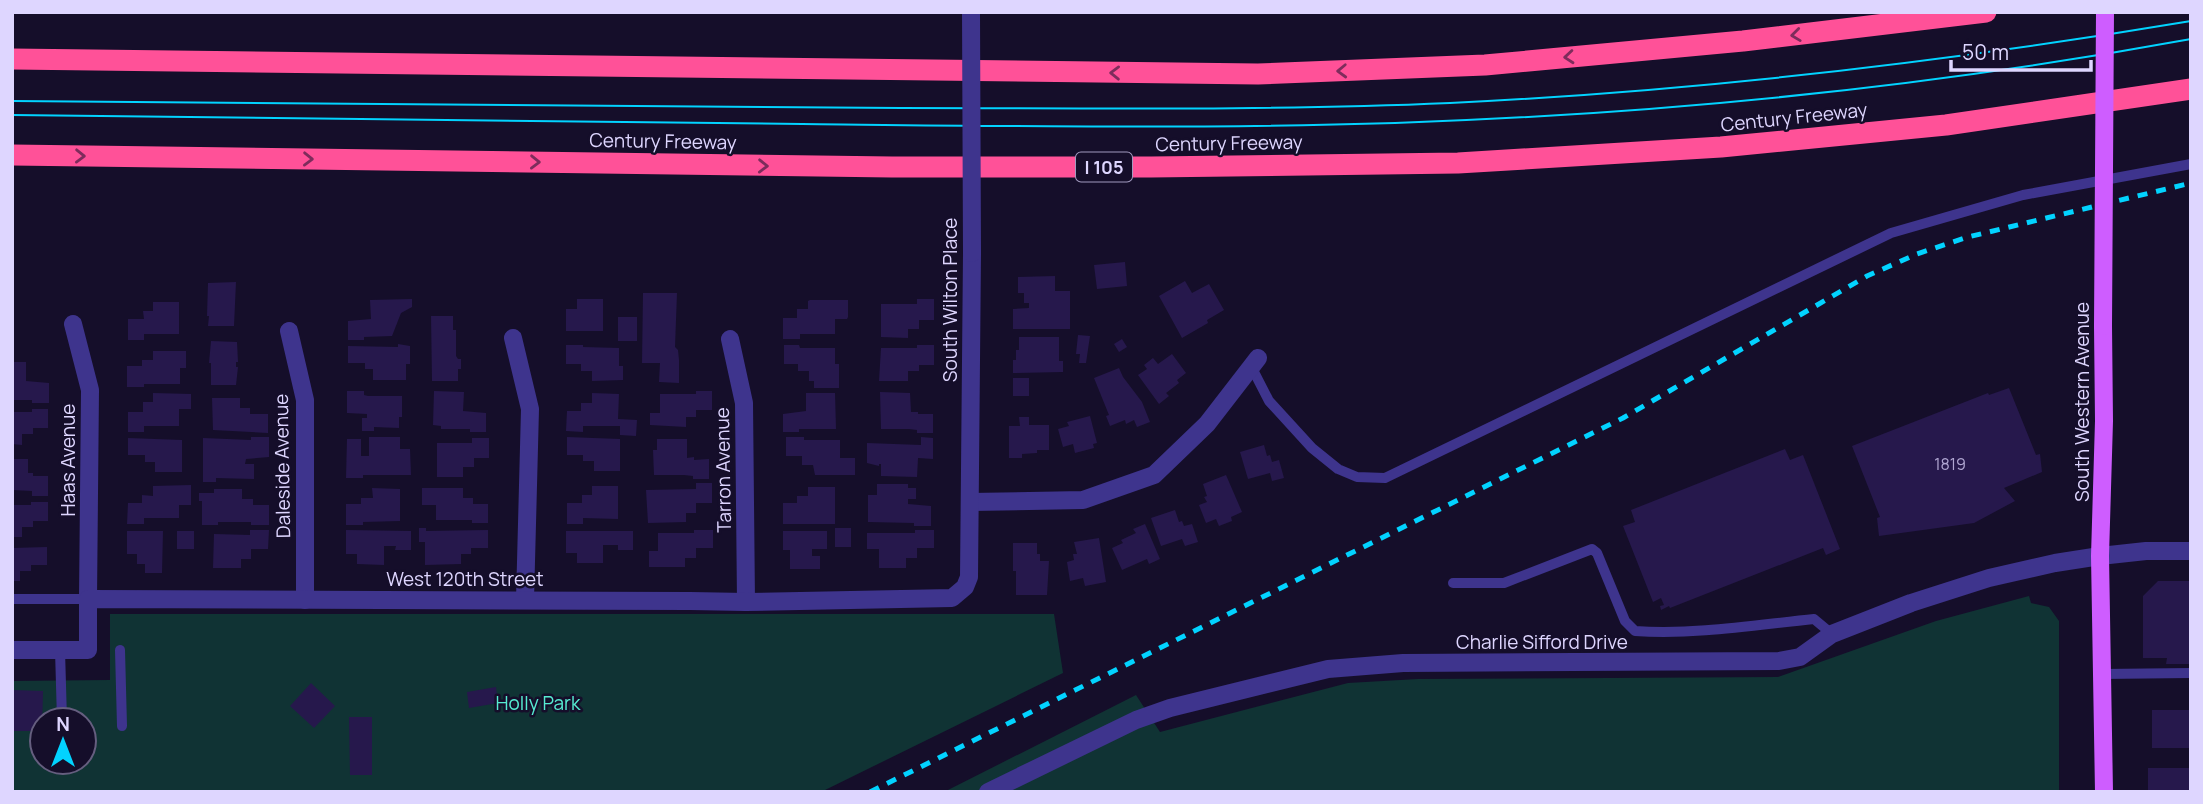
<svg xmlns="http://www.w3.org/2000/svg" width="2203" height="804" viewBox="0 0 2203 804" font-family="Manrope,sans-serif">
	<rect width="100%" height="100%" fill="#150e2a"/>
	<g fill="#103334" fill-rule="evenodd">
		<path d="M2029,596L2031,603L2049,607L2059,621V792H944L1136,695L1160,732L1348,683L1418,679L1778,677L1936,621Z"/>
		<path d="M110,614H1054L1063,673L821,792H12V681L110,680ZM42,720H84V762H42Z"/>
	</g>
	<g fill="#26184c">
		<path d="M1125,262L1127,286L1097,289L1094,265Z"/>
		<path d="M1055,276V291H1070V329H1013V309L1029,308V303H1024V293H1018V277Z"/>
		<path d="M1185,281L1192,293L1209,284L1224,310L1207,320L1208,323L1182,338L1159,296Z"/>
		<path d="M236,282L234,326H208L209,316H207L208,283Z"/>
		<path d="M643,293H677L675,347L678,350L679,360V383L659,382L660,363H642Z"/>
		<path d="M412,299V307L401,313L392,336L364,337V340H348V321L371,319L370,300Z"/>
		<path d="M577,299H603V331H566V309H577Z"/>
		<path d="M917,299H934V320H919V329H908V338L881,337V304H917Z"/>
		<path d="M810,300H848V317L847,319H835V334H800V339H783V318H797V309H808V301Z"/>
		<path d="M153,302H179V334H144V340H128V319H144L143,311H153Z"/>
		<path d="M431,316H453V330H456V356L458,359H461V369H458V381H432Z"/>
		<rect x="618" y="317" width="19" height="24"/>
		<path d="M1078,335L1090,336L1086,363H1079L1080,354H1076Z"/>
		<path d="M1019,337H1059V361H1063V372L1013,373V360H1016V350H1019Z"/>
		<path d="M1122,339L1127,347L1119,352L1114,344Z"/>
		<path d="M211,341L237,342L238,362H236V367H238L236,385H211V363H209Z"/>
		<path d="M398,344L410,346V364H406V380H373V369H365V363H348V346L398,347Z"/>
		<path d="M566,345H583V347L619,348V366H623V380L592,381V371H581V364H566Z"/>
		<path d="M784,345H799L800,348H835V364H839V388H814V381H809V371H798V364H784Z"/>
		<path d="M917,345H934V365H919V371H908V381H879L881,348H917Z"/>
		<path d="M153,351H186V368H180V384H144V387H127V366H142V360H153Z"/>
		<path d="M1172,354L1186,373L1177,380L1179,383L1166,393L1169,396L1159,404L1138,375L1147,369L1144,365L1153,358L1158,364Z"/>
		<path d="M12,362H26V381L49,383V403H32V400H12Z"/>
		<path d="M1119,368L1123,377L1142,402L1150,422L1137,427L1134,420L1126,424L1125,420L1110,426L1106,416L1109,415L1094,378Z"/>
		<rect x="1013" y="378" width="16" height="18"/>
		<path d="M2009,388L2036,455L2040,454L2042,472L2004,488L2015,501L1974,523L1879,536L1877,518L1880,517L1852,446L1988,393L1989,395Z"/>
		<path d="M347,391H364V395L368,396H402V417H399V428L374,427V431H362V418H367V414L347,413Z"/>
		<path d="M434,391L464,392L463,411L486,413V432H470V429H441V426L433,425Z"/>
		<path d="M696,391H712V410H696V417H686V427L650,425V413H660V394H696Z"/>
		<path d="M880,392L910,393L911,412H918V414H933V433H917V430L909,429H881Z"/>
		<path d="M153,393L191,394V409H179V426H144V432H128V412H143V402H153Z"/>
		<path d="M592,393L619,394L618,419L637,420L636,436L620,435V426H583V432L566,431L567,411H581V403H592Z"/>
		<path d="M806,393H835L836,429H799V432H783V414L806,411Z"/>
		<path d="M212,398H240V408H250V414H268V433L213,430Z"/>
		<path d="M32,409H48V428H33V434H22V445L12,444V412H32Z"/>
		<path d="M1090,416L1097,443L1093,444L1094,448L1075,453L1073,444L1063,447L1058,429L1069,426L1067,422Z"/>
		<path d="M1019,417H1029V425H1049V450H1037V453L1022,454V458H1009V426H1020Z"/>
		<path d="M251,437H269V457L246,459L245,464H254V479L216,478V482H203V438L251,440Z"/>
		<path d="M369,437H400V449H410L411,475H363V478H346L347,439H361V456H369Z"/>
		<path d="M567,437L620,439V471H594V461H583V455H567Z"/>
		<path d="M786,437H804V440H840V458H855V475H815L813,465H802V456H786Z"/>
		<path d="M921,437L933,438V459L918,458L917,477L881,476V464H879V466L867,463V443L921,445Z"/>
		<path d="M128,438L182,440V472H155V462H145V455H128Z"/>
		<path d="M472,438H489V458H474V467H463V477H437V443H472Z"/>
		<path d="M657,439H687V458L694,457V460L709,459V479H693V476L684,475H654L653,450H657Z"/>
		<path d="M1264,445L1267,456L1270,455L1272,462L1279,460L1284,478L1272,481L1270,473L1248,479L1240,452Z"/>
		<path d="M1785,449L1790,460L1803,455L1840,549L1826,555L1823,548L1670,608L1669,606L1661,610L1660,606L1664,605L1661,598L1653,602L1623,526L1635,522L1631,510Z"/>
		<path d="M12,459H28V473H33V476H48V496H32V491L12,490Z"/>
		<path d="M1226,475L1242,512L1231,517L1232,521L1219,526L1216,519L1206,523L1199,505L1207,502L1204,497L1207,496L1203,484Z"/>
		<path d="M696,483H712V503H696V513H686V522L648,523L646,490L696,489Z"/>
		<path d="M877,484H908V488H916V499H908V504L931,506V526H914V523L868,522V495H877Z"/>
		<path d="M191,485V505H179V518H144V524H127L128,503H142V495L153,496V486Z"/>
		<path d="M592,486H618V519L583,518V524H567V503H582V495H592Z"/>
		<path d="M808,487H835V524H783V503H797V496H808Z"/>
		<path d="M372,488L400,489V521L363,522V525H346V504H361V498H373Z"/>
		<path d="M422,488H463V498H473V504H488V523H472V520H436V505H422Z"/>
		<path d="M214,489H242V499H253V505H269V525H251V522H218V525H202V501H199V493H214Z"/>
		<path d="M31,502H48V521H33V527H22V537H12V505H31Z"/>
		<path d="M1175,510L1179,522L1182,521L1184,526L1192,524L1198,542L1185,546L1182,539L1161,546L1151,518Z"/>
		<path d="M1145,524L1160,559L1149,564L1147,559L1122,570L1112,548L1123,543L1121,540L1136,533L1133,529Z"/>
		<path d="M419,528H426V531L488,530V548H471V554H461V564L425,565V542H419Z"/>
		<rect x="835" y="528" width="16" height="19"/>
		<path d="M250,530H269L268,549H251V559H241V568H213L214,534L250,535Z"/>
		<path d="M346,530L411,531V550H395L396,546H384V565L357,564V554H346Z"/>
		<path d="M694,530H713V548H696V558H685V567H649V551H658V533H694Z"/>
		<path d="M915,530H934V548H917V558H906V568H879V549H867V533H915Z"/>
		<path d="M127,531H163L162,573H145V564H137V554H127Z"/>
		<rect x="177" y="531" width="17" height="18"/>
		<path d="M566,531H633V550H618V545H603V563H577V553H566Z"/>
		<path d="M783,531H827V549H812V556H820V569H790V550H783Z"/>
		<path d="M1099,538L1106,582L1085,586L1083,578L1070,581L1067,562L1074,560L1073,554H1077L1074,542Z"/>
		<path d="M1013,543H1037V554H1040V561H1049L1047,595H1016V571H1013Z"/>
		<path d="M47,547V565H31V571H20V581H12V548Z"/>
		<path d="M2158,581H2189L2191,664H2166L2167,658H2143V596Z"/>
		<path d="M311,683L335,706L314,728L290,706Z"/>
		<path d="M496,687L498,703L469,708L467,692Z"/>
		<path d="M12,690L43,691L42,731H12Z"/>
		<path d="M2152,710H2191L2190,748H2152Z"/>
		<path d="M349,717H372V775H350Z"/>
		<rect x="2148" y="768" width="43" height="24"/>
	</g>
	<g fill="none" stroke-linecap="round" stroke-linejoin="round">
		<g stroke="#3e348d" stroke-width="10">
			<path d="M1252,368L1269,401L1312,448L1338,469L1357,477L1385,478L1891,233L2023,195L2191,164"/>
			<path d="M1453,583H1504L1592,549L1597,553L1625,621L1635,631C1696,635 1755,625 1814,619L1832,634"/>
			<path d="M12,599H88"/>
			<path d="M60,650L62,720"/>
			<path d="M120,650L122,726"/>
			<path d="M2102,674L2191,673"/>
		</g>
		<g stroke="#3e348d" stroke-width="18">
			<path d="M73,324L90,390L88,599"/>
			<path d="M289,331L305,400V600"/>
			<path d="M513,338L530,409L525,600"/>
			<path d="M730,339L744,403L746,602"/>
			<path d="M970,502L1083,500L1154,475L1207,424L1258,358"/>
			<path d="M12,650H88V599L690,601L746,602L952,598L965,587L969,577L972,253"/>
			<path d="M988,792L1136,720L1170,708L1328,669L1403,663L1779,661L1800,657L1832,634L1911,603L1989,578L2055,563L2100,556"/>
		</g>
		<path stroke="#3e348d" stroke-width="18" d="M2100,556L2146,551H2191"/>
		<path stroke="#ce5dff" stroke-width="18" d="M2103,326L2104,421L2100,556L2104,792"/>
		<g stroke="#ff5198" stroke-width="21">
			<path d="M12,59L1258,74L1485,65L1743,41L1986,12"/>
			<path d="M12,155L892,167H1151L1458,163L1721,147L1946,125L2191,89"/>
		</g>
		<g stroke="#02d3ff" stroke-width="2">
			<path d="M12,101C309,104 605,107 901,108C1084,108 1267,111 1450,103C1698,91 1946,62 2191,21"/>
			<path d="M12,115C276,118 539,121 802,124C1000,126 1197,129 1395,123C1661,114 1929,87 2191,39"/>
		</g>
		<path stroke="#02d3ff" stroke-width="5" stroke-dasharray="10 9" stroke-linecap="butt" d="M870,792L1623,418L1867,276L1917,254L1968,237L2191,183"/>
		<path stroke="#3e348d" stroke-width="18" d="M971,12L972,253"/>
		<path stroke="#ce5dff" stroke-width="18" d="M2103,326L2105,12"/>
	</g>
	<defs><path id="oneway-chevron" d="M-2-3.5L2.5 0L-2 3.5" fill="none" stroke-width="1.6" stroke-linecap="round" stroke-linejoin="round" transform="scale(1.75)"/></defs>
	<g stroke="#7e2c5c">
		<use href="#oneway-chevron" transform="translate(1796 35) rotate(173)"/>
		<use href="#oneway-chevron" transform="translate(1569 57) rotate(175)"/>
		<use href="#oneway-chevron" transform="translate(1342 71) rotate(178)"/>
		<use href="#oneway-chevron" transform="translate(1115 73) rotate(-179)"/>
		<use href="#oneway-chevron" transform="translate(80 156) rotate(1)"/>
		<use href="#oneway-chevron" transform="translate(308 159) rotate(1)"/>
		<use href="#oneway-chevron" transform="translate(535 162) rotate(1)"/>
		<use href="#oneway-chevron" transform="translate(763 166) rotate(1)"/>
	</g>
	<g text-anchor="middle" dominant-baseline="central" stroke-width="5" stroke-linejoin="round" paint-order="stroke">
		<g font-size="16" fill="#b0a6d2">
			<text x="1950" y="464">1819</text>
		</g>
		<rect fill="#150e2a" stroke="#a29abf" stroke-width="2" x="1076" y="152.5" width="56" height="29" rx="5"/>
		<g font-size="18" font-weight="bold" fill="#ded6ff">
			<text x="1104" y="167">I 105</text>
		</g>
		<g font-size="19" fill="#ded6ff" stroke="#150e2a">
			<text transform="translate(1794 117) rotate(-6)">Century Freeway</text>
			<text transform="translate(663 141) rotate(1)">Century Freeway</text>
			<text transform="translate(1229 143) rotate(-1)">Century Freeway</text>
			<text transform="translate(950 300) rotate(-90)">South Wilton Place</text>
			<text transform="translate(2082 402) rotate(-90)">South Western Avenue</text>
			<text transform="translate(68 460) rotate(-90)">Haas Avenue</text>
			<text transform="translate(282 466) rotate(-91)">Daleside Avenue</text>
			<text transform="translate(723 470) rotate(-91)">Tarron Avenue</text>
			<text x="465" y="579">West 120th Street</text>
			<text x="1542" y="642">Charlie Sifford Drive</text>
		</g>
		<g font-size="19" fill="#56ebd1" stroke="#150e2a">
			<text x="538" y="703">Holly Park</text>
		</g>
	</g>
	<rect width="2203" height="804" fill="none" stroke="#ded6ff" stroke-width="28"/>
	<g transform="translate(63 741)"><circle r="33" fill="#150e2a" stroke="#655e7f" stroke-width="2"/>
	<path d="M0-5L12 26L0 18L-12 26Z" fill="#02d3ff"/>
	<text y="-10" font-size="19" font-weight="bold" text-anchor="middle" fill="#ded6ff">N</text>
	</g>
	<path d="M1951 60v10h140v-10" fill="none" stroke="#ded6ff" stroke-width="3.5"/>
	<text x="1962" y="60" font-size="21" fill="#ded6ff" stroke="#150e2a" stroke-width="5" paint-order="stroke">50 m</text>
</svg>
